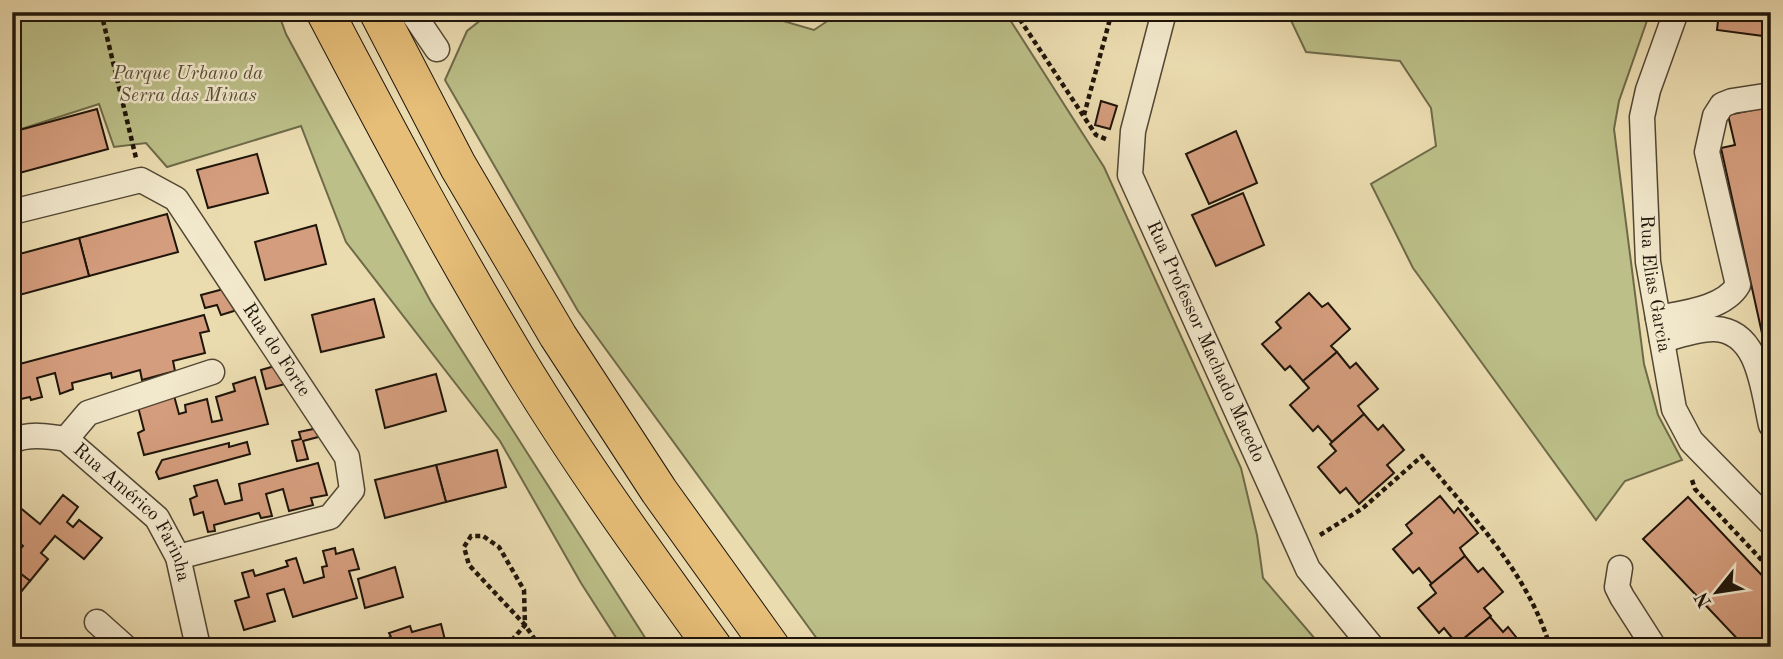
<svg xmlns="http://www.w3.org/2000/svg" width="1783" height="659" viewBox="0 0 1783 659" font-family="'Old Standard TT',serif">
	<rect width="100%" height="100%" fill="#ebdcb0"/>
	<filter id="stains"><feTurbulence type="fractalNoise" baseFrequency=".00286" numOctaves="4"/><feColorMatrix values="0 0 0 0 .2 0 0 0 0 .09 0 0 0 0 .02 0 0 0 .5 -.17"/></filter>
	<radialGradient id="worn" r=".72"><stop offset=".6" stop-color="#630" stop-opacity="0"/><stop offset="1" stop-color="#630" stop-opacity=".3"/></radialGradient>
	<g fill="#bcbf88" stroke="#6e6a49" stroke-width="2">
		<path d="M12,12H278L286,34L431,302L651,647H622L581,583L500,441L346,242L301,126L167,167L146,143L114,147L99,104L12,132Z"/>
		<path d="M491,12H781L783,21L814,30L841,12H1005L1104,167L1241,468L1257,535L1263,578L1322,647H823L578,311L445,80L467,31Z"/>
		<path d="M1287,12H1650L1619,101L1614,129L1644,364L1658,415L1682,460L1625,481L1596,520L1413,268L1371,184L1436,146L1431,108L1400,61L1306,52Z"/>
	</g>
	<g fill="#d49d7d" stroke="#1f150a" stroke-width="2">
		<path d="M1719,12H1771V37L1717,30Z"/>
		<path d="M1101,101L1117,106L1110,129L1095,125Z"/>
		<path d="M1771,106V374L1721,148L1735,145L1728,115Z"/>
		<path d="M97,109L108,149L12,175V132Z"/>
		<path d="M1236,131L1257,183L1209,204L1186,154Z"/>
		<path d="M257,154L268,193L208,208L197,170Z"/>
		<path d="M1243,193L1264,245L1216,266L1192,215Z"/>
		<path d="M167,214L178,252L89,276L79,238Z"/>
		<path d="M316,225L326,264L265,280L255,242Z"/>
		<path d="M79,238L89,276L12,297V256Z"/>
		<path d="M231,287L237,310L221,315L217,305L205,308L201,295Z"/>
		<path d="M1309,293L1322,307L1328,303L1350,329L1331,346L1337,352L1303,381L1290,366L1285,370L1262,344L1281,328L1276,322Z"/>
		<path d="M374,299L384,337L321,352L312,315Z"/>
		<path d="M204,315L209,331L200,333L205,353L173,361L175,371L142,380L140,370L112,378L111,373L72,383L73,389L60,394L55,373L37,378L42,397L31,400L30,397L12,401V366Z"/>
		<path d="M1337,352L1350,368L1356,363L1378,389L1358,406L1364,414L1332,442L1318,426L1313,431L1290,405L1309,388L1303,381Z"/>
		<path d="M275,366L289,383L266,389L261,370Z"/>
		<path d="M436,374L446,411L385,428L376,390Z"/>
		<path d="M255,377L268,424L144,455L138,433L144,430L137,403L173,392L179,414L186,412L185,405L207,399L212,422L222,420L216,397L235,391L233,384Z"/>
		<path d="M1364,414L1378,430L1383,425L1404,450L1387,465L1394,473L1359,504L1346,488L1340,493L1318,467L1336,451L1330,444Z"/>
		<path d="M318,428L322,436L303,441L308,459L297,461L292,441L301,439L299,432Z"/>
		<path d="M247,442L250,454L159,479L156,472L162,460L229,443V447Z"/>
		<path d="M497,450L506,487L446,502L436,465Z"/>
		<path d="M318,463L327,495L311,498L313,505L289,511L283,489L266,494L272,516L261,518L259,513L214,525L215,531L208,532L203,512L194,515L190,499L197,496L194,486L217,480L225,504L242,500L239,484Z"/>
		<path d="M436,465L446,502L385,518L375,480Z"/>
		<path d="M63,495L78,507L67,522L73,527L79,520L102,538L84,559L55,536L41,553L48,559L30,581L12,567V559L23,546L12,537V501L40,524Z"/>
		<path d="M1440,496L1454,513L1458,508L1478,533L1460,548L1465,556L1432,584L1419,568L1413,573L1393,549L1412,533L1406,525Z"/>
		<path d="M1688,497L1771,585V633L1756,647H1745L1643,539Z"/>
		<path d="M335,548L336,554L353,549L359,569L349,571L357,598L293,617L284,589L267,594L275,621L244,630L235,601L249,597L242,573L253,570L255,576L288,566L286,561L296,558L304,583L324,577L322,567L327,566L323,551Z"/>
		<path d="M1465,556L1478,572L1483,568L1503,592L1484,608L1491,616L1457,644L1444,628L1439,633L1418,608L1436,593L1430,585Z"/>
		<path d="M12,567L30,581L12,603Z"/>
		<path d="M395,567L403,597L365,608L358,579Z"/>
		<path d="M1490,617L1503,632L1508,627L1524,647H1457L1456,645Z"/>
		<path d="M441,624L445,640L436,642L437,647H360L391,637L389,633L410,626L412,632Z"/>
		<path d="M18,640L27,647H12Z"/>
	</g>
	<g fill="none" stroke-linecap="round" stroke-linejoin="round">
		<g stroke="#524734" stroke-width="27">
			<g id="minor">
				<path d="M412,12L437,49"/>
				<path id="s1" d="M1164,12L1133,131L1130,175L1308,569L1372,647"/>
				<path id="s2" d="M1676,12L1648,90L1642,117L1648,262L1674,409L1691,441L1771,523"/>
				<path id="s3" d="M12,212L141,180L176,199L347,457L352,490L330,517L178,557"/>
				<path d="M1658,318C1682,313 1724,309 1738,285L1707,152L1715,116L1722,105L1732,101L1771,95"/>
				<path d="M1662,340C1678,336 1699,328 1715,329C1760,331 1763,392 1771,425"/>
				<path d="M66,439L88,413L212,372"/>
				<path id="s4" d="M12,441C27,433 49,436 66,439L157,518L178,557L198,647"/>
				<path d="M1620,568L1617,587L1622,597L1654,647"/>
				<path d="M97,622L125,647"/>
			</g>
		</g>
		<g stroke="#1f150a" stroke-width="39">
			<g id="highway">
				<path d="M325,12C387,130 449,247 518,361C578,460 645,553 713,647"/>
				<path d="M378,12L458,166L558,336L659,491L771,647"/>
			</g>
		</g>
		<g stroke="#1f150a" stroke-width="4.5" stroke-dasharray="5 3.5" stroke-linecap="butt">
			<path d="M101,12L136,158"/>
			<path d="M1015,12L1096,135L1108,140"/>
			<path d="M1078,12L1110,19L1084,115"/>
			<path d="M1692,480L1695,489L1771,570"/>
			<path d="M1320,535L1363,508L1422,456C1470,514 1528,572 1550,647"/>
			<path d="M506,647L525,625L524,590L499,547L483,536H471L464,547L469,565L525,625L540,647"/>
		</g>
		<use href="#minor" stroke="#f2e8cc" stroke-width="24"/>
		<use href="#highway" stroke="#e6be78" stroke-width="37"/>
	</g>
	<g text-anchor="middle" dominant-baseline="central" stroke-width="5" stroke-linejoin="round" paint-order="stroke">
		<g font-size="19" font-style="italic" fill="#565036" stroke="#f2e8cc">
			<text x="188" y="74">Parque Urbano da<tspan x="188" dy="22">Serra das Minas</tspan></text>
		</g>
		<g font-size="19" fill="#1f150a" stroke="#f2e8cc">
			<text stroke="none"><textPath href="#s2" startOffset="278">Rua Elias Garcia</textPath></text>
			<text stroke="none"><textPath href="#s1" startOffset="350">Rua Professor Machado Macedo</textPath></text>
			<text stroke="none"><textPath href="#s3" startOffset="354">Rua do Forte</textPath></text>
			<text stroke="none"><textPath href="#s4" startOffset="156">Rua Américo Farinha</textPath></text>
		</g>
	</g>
	<rect width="1783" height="659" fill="none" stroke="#ebdcb0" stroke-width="42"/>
	<rect x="14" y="14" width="1755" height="631" fill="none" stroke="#1f150a" stroke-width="3.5"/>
	<rect x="21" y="21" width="1741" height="617" fill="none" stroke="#1f150a" stroke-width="2"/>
	<g transform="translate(1717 592) rotate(240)" stroke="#f2e8cc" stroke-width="5" paint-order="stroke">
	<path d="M0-5L12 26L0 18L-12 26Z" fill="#1f150a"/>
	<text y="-10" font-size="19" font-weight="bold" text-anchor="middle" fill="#1f150a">N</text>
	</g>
	<rect width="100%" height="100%" filter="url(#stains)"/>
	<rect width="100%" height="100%" fill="url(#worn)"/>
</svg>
